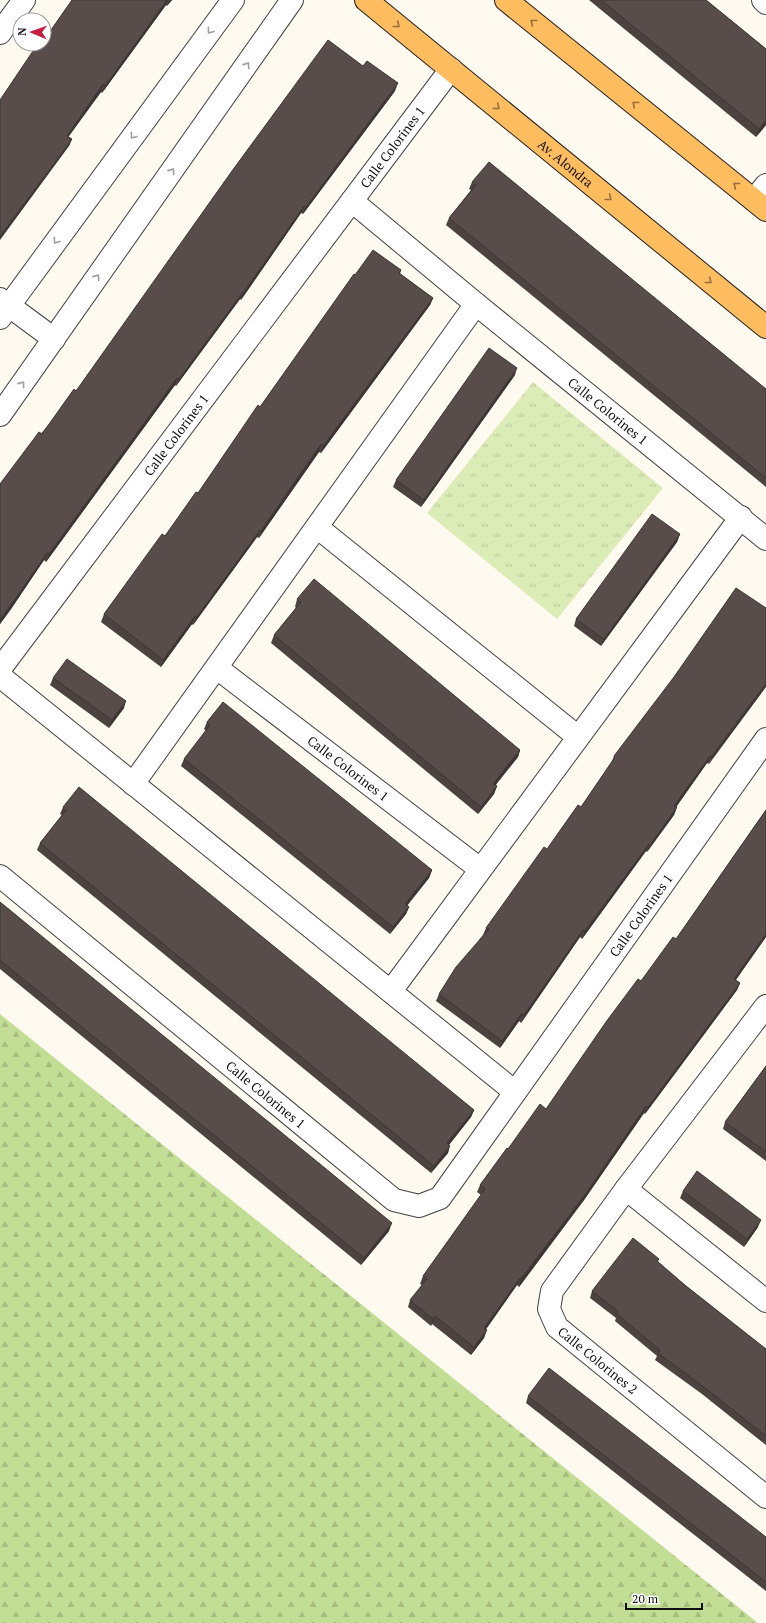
<svg xmlns="http://www.w3.org/2000/svg" width="766" height="1623" viewBox="0 0 766 1623" font-family="'PT Serif',serif">
	<defs>
		<pattern id="forest-firs" width="22" height="20" patternUnits="userSpaceOnUse"><rect width="22" height="20" fill="#c2de95"/><path d="M5 1l3.5 6h-7zM16 11l3.5 6h-7z" fill="#a6bd7f"/></pattern>
		<pattern id="park-tufts" width="24" height="20" patternUnits="userSpaceOnUse"><rect width="24" height="20" fill="#dcecb7"/><path d="M3 7l-1-3M5 7V3M7 7l1-3M15 17l-1-3M17 17v-4M19 17l1-3" fill="none" stroke="#bcc99c"/></pattern>
	</defs>
	<rect width="100%" height="100%" fill="#fffaf0"/>
	<path fill="url(#forest-firs)" d="M0,1014L758,1623H0Z"/>
	<path fill="url(#park-tufts)" d="M533,382L663,488L557,619L427,513Z"/>
	<g fill="none" stroke-linecap="round" stroke-linejoin="round">
		<g stroke="#424242" stroke-width="24">
			<g id="minor">
				<path d="M763,0L766,3"/>
				<path d="M0,33L24,0"/>
				<path d="M754,200L766,185"/>
				<path id="s1" d="M352,201L476,304L766,539"/>
				<path d="M0,299L54,339"/>
				<path d="M0,318L233,0"/>
				<path d="M0,415L292,0"/>
				<path d="M317,527L578,737"/>
				<path id="s2" d="M217,668L480,869"/>
				<path id="s3" d="M0,669L451,69"/>
				<path d="M0,676L515,1092"/>
				<path d="M133,784L476,304"/>
				<path id="s4" d="M0,876L394,1200L419,1206L440,1198L766,739"/>
				<path d="M391,991L741,517"/>
				<path id="s5" d="M766,1006L626,1189L552,1291L549,1309L557,1327L766,1497"/>
				<path d="M626,1189L766,1301"/>
			</g>
		</g>
		<g stroke="#202020" stroke-width="24">
			<g id="major">
				<path id="s6" d="M366,0L766,327"/>
				<path d="M506,0L766,210"/>
			</g>
		</g>
		<use href="#minor" stroke="#fff" stroke-width="22"/>
		<use href="#major" stroke="#ffbd60" stroke-width="22"/>
	</g>
	<g fill="#4c4240">
		<path d="M72,0H172L167,6L166,5L102,93L101,92L68,137L72,139L69,146L37,50Z"/>
		<path d="M589,0H706L766,49V125L756,137Z"/>
		<path d="M395,91L303,214L301,213L241,300L240,299L176,386L175,385L46,562L44,560L11,609L0,624V484L76,391Z"/>
		<path d="M472,182L766,389V487L446,225L449,218L471,190L469,189Z"/>
		<path d="M401,270L400,274L433,298L430,305L321,453L319,452L259,538L257,537L193,625L192,624L161,667L101,622L104,614L198,493L355,275Z"/>
		<path d="M515,375L421,507L393,487L396,480Z"/>
		<path d="M680,534L677,542L601,646L574,626L576,619Z"/>
		<path d="M297,599L520,750L518,757L495,785L497,786L494,794L478,814L271,643L274,635L296,608L295,607Z"/>
		<path d="M766,608L709,764L707,763L676,807H677L674,815L647,852L646,851L582,939L580,937L521,1023L519,1021L500,1048L436,1001L439,994L483,935L486,928L581,807L611,764L614,756Z"/>
		<path d="M53,678L124,708L109,728L50,685Z"/>
		<path d="M207,722L432,870L429,878L407,905L409,907L406,914L390,934L181,766L184,759L206,731L204,729Z"/>
		<path d="M63,807L474,1110L471,1117L449,1145L448,1153L431,1173L37,850L40,843L62,815L60,814Z"/>
		<path d="M766,810V937L736,980L740,983L737,990L645,1114L644,1113L584,1200L519,1287L517,1285L486,1329L484,1338L471,1355L432,1324L431,1326L408,1307L410,1300L422,1285L420,1284L423,1276L481,1195L477,1192L480,1185L508,1149L546,1109L641,981L676,939Z"/>
		<path d="M0,902L389,1231L361,1265L0,969Z"/>
		<path d="M766,1066V1161L723,1129L725,1122Z"/>
		<path d="M683,1191L758,1227L744,1247L680,1198Z"/>
		<path d="M659,1259L658,1262L686,1286L766,1349V1445L702,1394L655,1360L657,1356L615,1321L616,1318L590,1298L592,1291Z"/>
		<path d="M528,1396L766,1537V1591L526,1403Z"/>
	</g>
	<g fill="#3e3634">
		<path d="M167,0H168L166,5L102,93L105,86Z"/>
		<path d="M170,0H172L167,6Z"/>
		<path d="M398,83L395,91L303,214L306,207Z"/>
		<path d="M103,84L101,92L64,143L67,136Z"/>
		<path d="M766,121V125L756,137L759,129Z"/>
		<path d="M72,139L69,146L0,240V236Z"/>
		<path d="M304,206L301,213L241,300L244,292Z"/>
		<path d="M243,292L240,299L176,386L179,379Z"/>
		<path d="M433,298L430,305L321,453L323,446Z"/>
		<path d="M517,368L515,375L421,507L424,500Z"/>
		<path d="M177,378L175,385L46,562L49,554Z"/>
		<path d="M321,444L319,452L259,538L261,531Z"/>
		<path d="M260,530L257,537L193,625L196,618Z"/>
		<path d="M680,534L677,542L601,646L604,639Z"/>
		<path d="M47,553L44,560L11,609L0,624V620Z"/>
		<path d="M195,616L192,624L161,667L163,660Z"/>
		<path d="M766,683V687L709,764L711,757Z"/>
		<path d="M126,701L124,708L109,728L112,720Z"/>
		<path d="M520,750L518,757L491,791L493,784Z"/>
		<path d="M710,756L707,763L672,813L674,806Z"/>
		<path d="M497,786L494,794L478,814L481,807Z"/>
		<path d="M677,807L674,815L647,852L650,845Z"/>
		<path d="M649,844L646,851L582,939L585,931Z"/>
		<path d="M432,870L429,878L403,911L405,904Z"/>
		<path d="M409,907L406,914L390,934L393,927Z"/>
		<path d="M583,930L580,937L521,1023L524,1015Z"/>
		<path d="M766,934V937L731,986L734,979Z"/>
		<path d="M740,983L737,990L645,1114L648,1107Z"/>
		<path d="M522,1013L519,1021L500,1048L502,1041Z"/>
		<path d="M646,1106L644,1113L584,1200L519,1287L521,1279Z"/>
		<path d="M474,1110L471,1117L444,1151L447,1143Z"/>
		<path d="M450,1146L448,1153L431,1173L434,1166Z"/>
		<path d="M761,1220L758,1227L744,1247L747,1239Z"/>
		<path d="M392,1223L389,1231L361,1265L364,1258Z"/>
		<path d="M520,1278L517,1285L482,1335L484,1328Z"/>
		<path d="M435,1316L432,1324L431,1326L433,1319Z"/>
		<path d="M487,1330L484,1338L471,1355L474,1347Z"/>
	</g>
	<g fill="#584d4a" stroke="#3e3634">
		<path d="M72,0H167L105,86L103,84L67,136L72,139L0,236V100L35,48L37,50L41,44H44V40Z"/>
		<path d="M601,0H706L766,49V121L759,129Z"/>
		<path d="M328,40L363,66L367,61L398,83L306,207L304,206L244,292H243L179,379L177,378L49,554L47,553L13,602L0,620V484L39,432L42,434L74,389L76,391L232,171Z"/>
		<path d="M489,162L766,389V478L449,218L476,185L472,182Z"/>
		<path d="M373,250L401,270L399,273L433,298L323,446L321,444L261,531L260,530L196,618L195,616L163,660L104,614L162,534L165,536L196,492L198,493L258,405L260,407L354,274L355,275Z"/>
		<path d="M489,348L517,368L424,500L396,480Z"/>
		<path d="M652,514L680,534L604,639L576,619Z"/>
		<path d="M314,579L520,750L493,784L497,786L481,807L274,635L301,602L297,599Z"/>
		<path d="M736,588L766,608V683L711,757L710,756L674,806L677,807L650,845L649,844L585,931L583,930L524,1015L522,1013L502,1041L439,994L456,967L489,929L486,928L544,847L547,849L578,805L581,807L615,757L614,756L674,677Z"/>
		<path d="M67,659L126,701L112,720L53,678Z"/>
		<path d="M223,702L432,870L405,904L409,907L393,927L184,759L210,725L207,722Z"/>
		<path d="M79,787L474,1110L447,1143L450,1146L434,1166L40,843L67,809L63,807Z"/>
		<path d="M766,810V934L734,979L740,983L648,1107L646,1106L587,1192L521,1279L520,1278L484,1328L487,1330L474,1347L435,1316L433,1319L410,1300L427,1279L423,1276L485,1189L480,1185L507,1148L508,1149L540,1104L546,1109L606,1022L638,979L641,981L673,937L676,939Z"/>
		<path d="M0,902L392,1223L364,1258L0,960Z"/>
		<path d="M766,1066V1152L725,1122Z"/>
		<path d="M697,1171L761,1220L747,1239L683,1191Z"/>
		<path d="M633,1238L659,1259L657,1261L686,1286L766,1349V1436L704,1387L658,1353L660,1350L617,1314L619,1312L592,1291Z"/>
		<path d="M549,1368L766,1537V1582L528,1396Z"/>
	</g>
	<defs><path id="oneway-chevron" d="M-2-3.5L2.5 0L-2 3.5" fill="none" stroke-width="1.6" stroke-linecap="round" stroke-linejoin="round"/></defs>
	<g stroke="#936f3c">
		<use href="#oneway-chevron" transform="translate(533 22) rotate(-141)"/>
		<use href="#oneway-chevron" transform="translate(397 25) rotate(39)"/>
		<use href="#oneway-chevron" transform="translate(635 104) rotate(-141)"/>
		<use href="#oneway-chevron" transform="translate(497 107) rotate(39)"/>
		<use href="#oneway-chevron" transform="translate(736 185) rotate(-141)"/>
		<use href="#oneway-chevron" transform="translate(609 198) rotate(39)"/>
		<use href="#oneway-chevron" transform="translate(709 281) rotate(39)"/>
	</g>
	<g stroke="#9f9f9f">
		<use href="#oneway-chevron" transform="translate(210 31) rotate(126)"/>
		<use href="#oneway-chevron" transform="translate(247 65) rotate(-55)"/>
		<use href="#oneway-chevron" transform="translate(133 136) rotate(126)"/>
		<use href="#oneway-chevron" transform="translate(172 171) rotate(-55)"/>
		<use href="#oneway-chevron" transform="translate(56 241) rotate(126)"/>
		<use href="#oneway-chevron" transform="translate(97 277) rotate(-55)"/>
		<use href="#oneway-chevron" transform="translate(22 384) rotate(-55)"/>
	</g>
	<g text-anchor="middle" dominant-baseline="central" stroke-width="4" stroke-linejoin="round" paint-order="stroke">
		<g font-size="13" fill="#0f0f0f" stroke="#fff">
			<text stroke="none"><textPath href="#s3" startOffset="653">Calle Colorines 1</textPath></text>
			<text stroke="none"><textPath href="#s6" startOffset="258">Av. Alondra</textPath></text>
			<text stroke="none"><textPath href="#s1" startOffset="331">Calle Colorines 1</textPath></text>
			<text stroke="none"><textPath href="#s3" startOffset="293">Calle Colorines 1</textPath></text>
			<text stroke="none"><textPath href="#s2" startOffset="165">Calle Colorines 1</textPath></text>
			<text stroke="none"><textPath href="#s4" startOffset="905">Calle Colorines 1</textPath></text>
			<text stroke="none"><textPath href="#s4" startOffset="344">Calle Colorines 1</textPath></text>
			<text stroke="none"><textPath href="#s5" startOffset="447">Calle Colorines 2</textPath></text>
		</g>
	</g>
	<g transform="translate(32 32) rotate(272)"><circle r="19" fill="#ffffff" stroke="#9f9f9f"/>
	<path d="M0-3L7 15L0 10L-7 15Z" fill="#c71e43"/>
	<text y="-6" font-size="11" font-weight="bold" text-anchor="middle" fill="#0f0f0f">N</text>
	</g>
	<path d="M626 1603v6h76v-6" fill="none" stroke="#0f0f0f" stroke-width="2"/>
	<text x="632" y="1603" font-size="12" fill="#0f0f0f" stroke="#ffffff" stroke-width="3" paint-order="stroke">20 m</text>
</svg>
